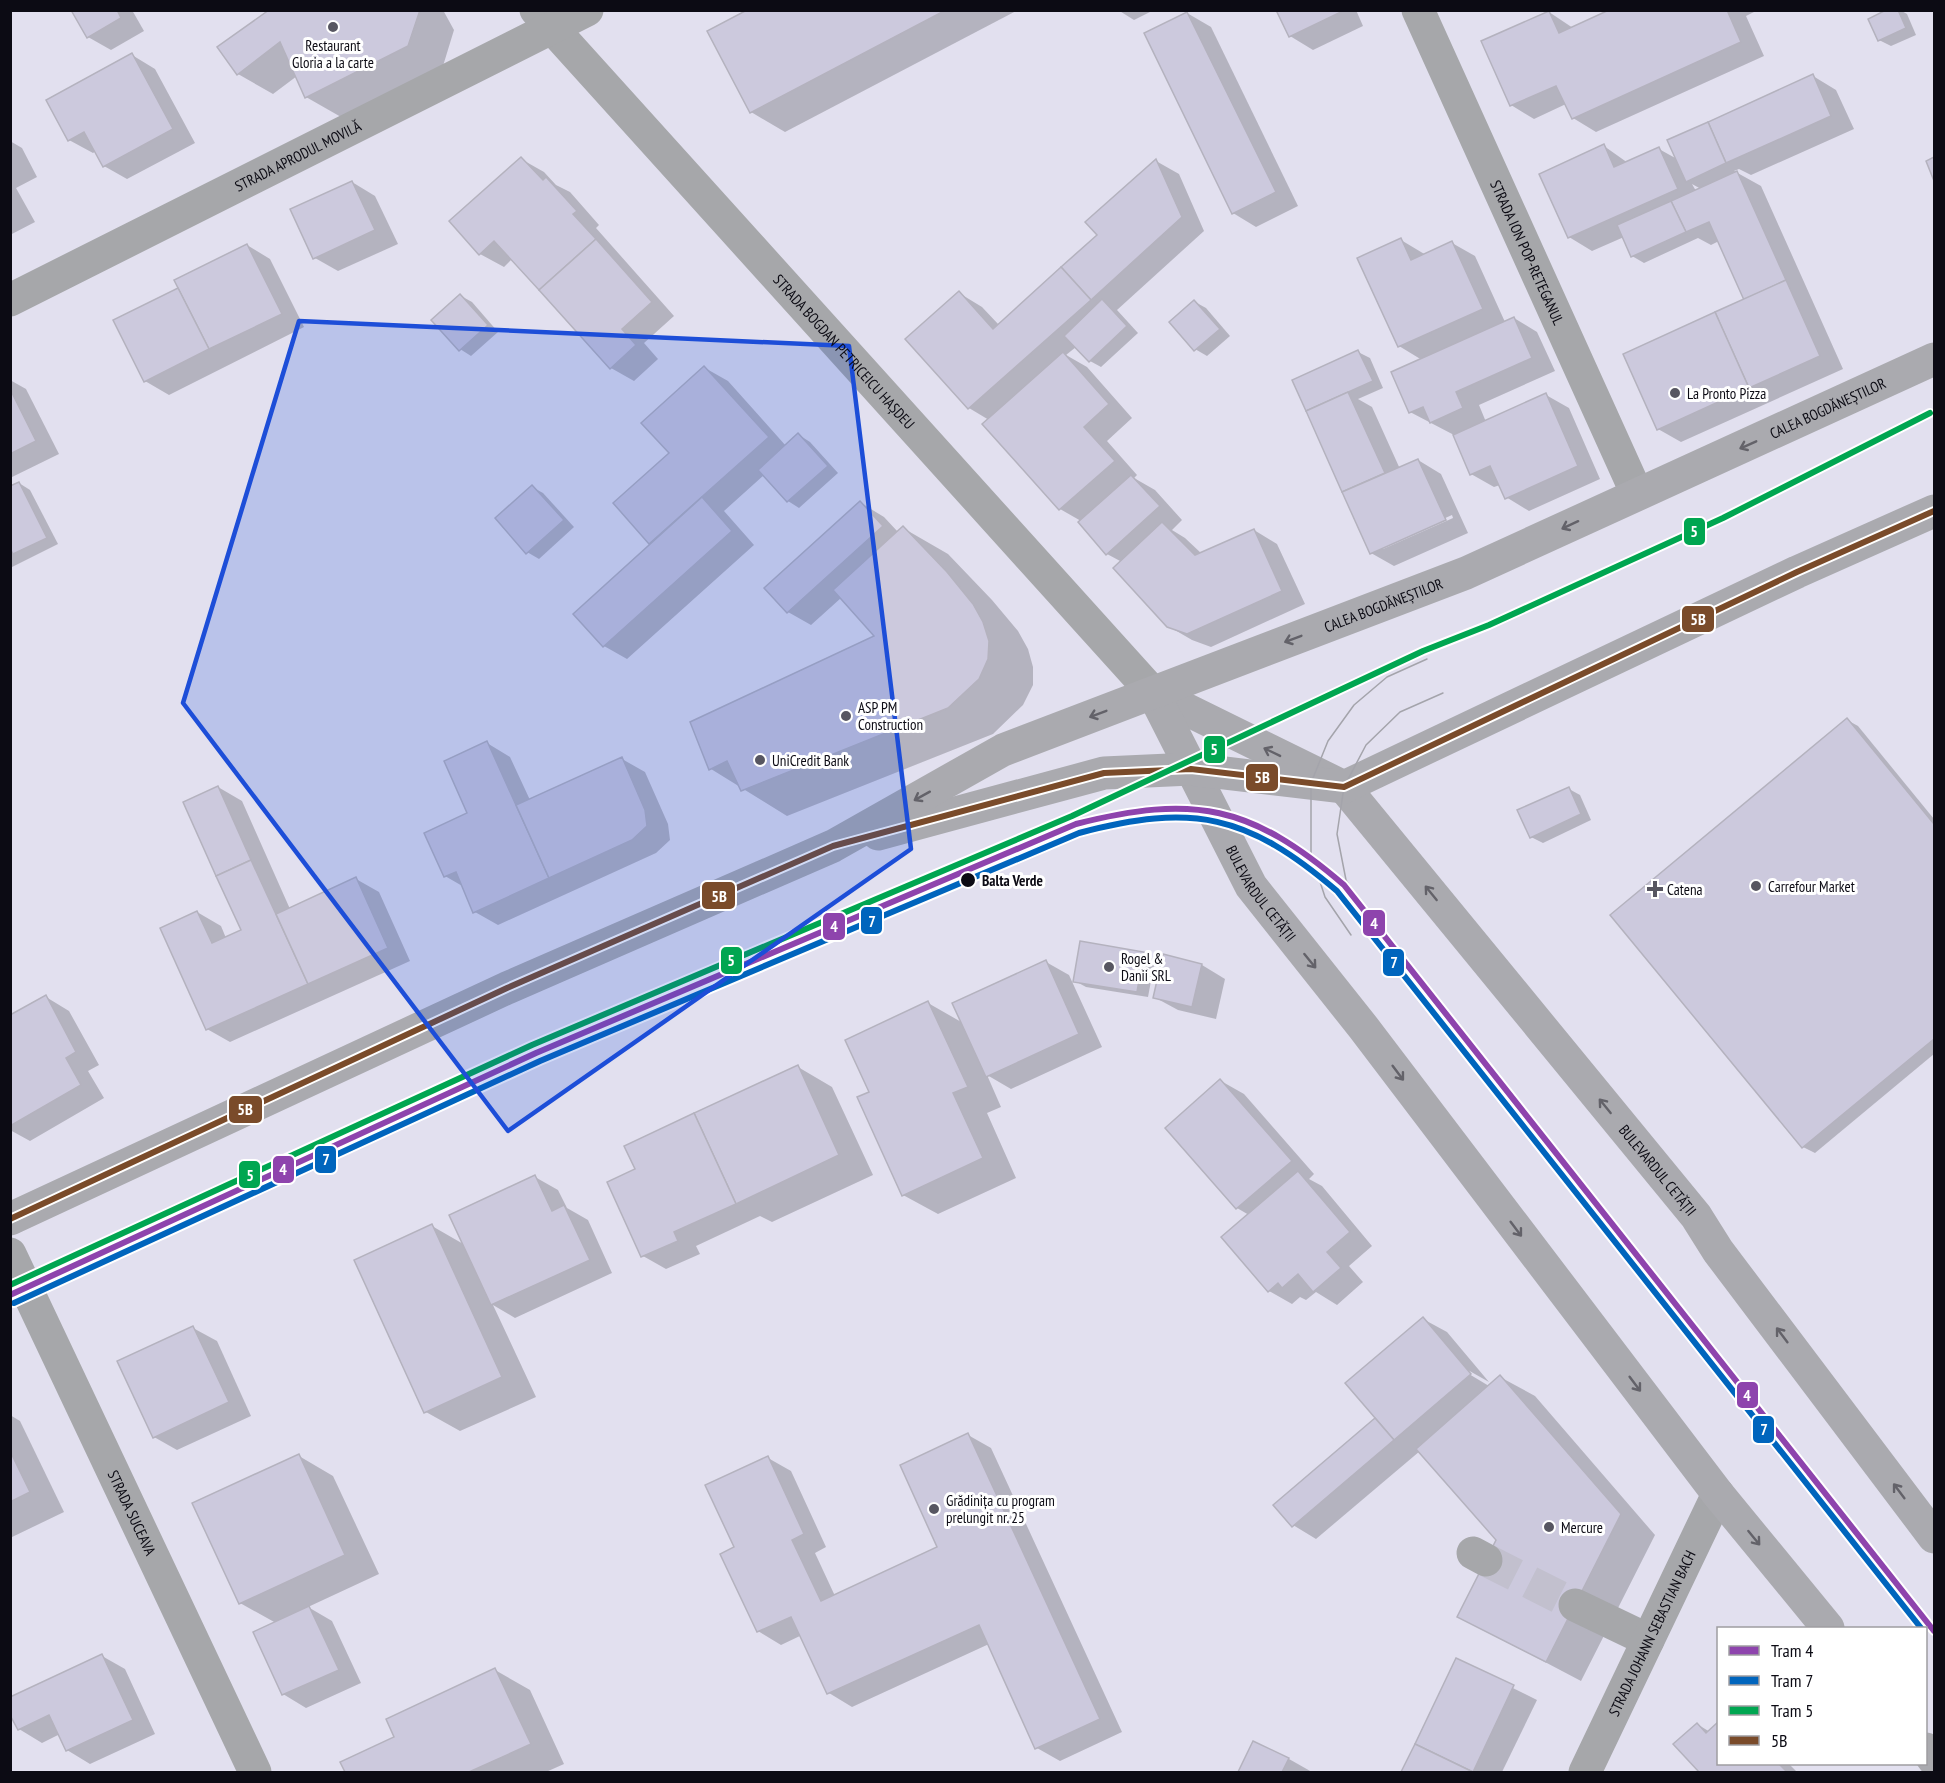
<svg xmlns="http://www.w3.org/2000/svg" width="1945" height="1783" viewBox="0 0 1945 1783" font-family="'PT Sans Narrow',sans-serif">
	<rect width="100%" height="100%" fill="#e2e0ef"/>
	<g fill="#0003" fill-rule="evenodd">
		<path d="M73,10H132L144,31L111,50L88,37Z"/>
		<path d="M271,10H443L454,30L443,66L341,117L306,97L297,76L273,94L238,74L219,47Z"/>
		<path d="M750,10H1018L785,132L751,112Z"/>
		<path d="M1118,10H1154L1134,20Z"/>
		<path d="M1277,10H1356L1363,26L1313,50L1290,36Z"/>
		<path d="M1613,10H1758L1746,16L1764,56L1596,132L1573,118L1566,104L1534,119L1511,105L1549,12L1573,28Z"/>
		<path d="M1890,10H1900L1907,14L1916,35L1891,46L1879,40Z"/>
		<path d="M1187,13L1211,27L1298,206L1256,227L1233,213Z"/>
		<path d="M132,55L155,69L195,143L127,179L104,166L96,151L93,153L69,140Z"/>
		<path d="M1813,76L1836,90L1854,129L1751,175L1739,169L1734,171L1761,186L1843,369L1681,442L1658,429L1746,301L1719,241L1711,245L1698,238L1644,263L1632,256L1624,237L1592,251L1569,237L1604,146L1628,163L1659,149L1677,159ZM1692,184L1701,189L1696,191Z"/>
		<path d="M10,141L22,148L37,177L16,188L35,222L10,235Z"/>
		<path d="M521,159L544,172L556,185L570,192L599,225L596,228L674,316L644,343L658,359L634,381L611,368L512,259L504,267L480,254Z"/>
		<path d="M1156,161L1179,174L1204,231L1117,310L1138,333L1101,367L1090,361L1076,347L1066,355L1087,367L1132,418L1107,441L1137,475L1134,478L1155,490L1182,520L1172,530L1185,538L1202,554L1254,530L1277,544L1305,604L1211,647L1192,640L1168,626L1122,562L1107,554L1081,521L1060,509L989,420L969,408L907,339L959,293L982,307L999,325L1099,235Z"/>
		<path d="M352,182L375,196L398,244L338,271L315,258Z"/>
		<path d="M1401,240L1426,255L1452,243L1475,256L1505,322L1514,318L1537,332L1555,371L1479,405L1486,422L1546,395L1569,408L1600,479L1529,511L1506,497L1500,485L1494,487L1471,474L1454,435L1410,412L1422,360L1399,346Z"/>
		<path d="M247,245L270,259L304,327L169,395L145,381L115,321L180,288Z"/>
		<path d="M461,296L472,302L498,332L471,356L460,349Z"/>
		<path d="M1195,302L1206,308L1230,336L1207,356L1195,349Z"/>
		<path d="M1358,352L1370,358L1383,388L1358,399L1372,407L1400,469L1418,460L1441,474L1468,533L1394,566L1371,553L1294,381ZM1452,515L1453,518L1383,549V546Z"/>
		<path d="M705,368L728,381L786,446L799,435L810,442L838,473L799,508L788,501L764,475L724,511L754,545L627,659L604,646L652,544L615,504L671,453Z"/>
		<path d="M10,380L26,389L59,454L10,478Z"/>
		<path d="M19,483L30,490L58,544L10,568V488Z"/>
		<path d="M532,487L543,493L574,527L539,559L527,552Z"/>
		<path d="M861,503L884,517L898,532L903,528L948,554L992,600L1018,631L1028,649L1033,667V685L1023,705L993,734L787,816L711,769L876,637L841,598L811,625L788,612Z"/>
		<path d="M1847,720L1858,726L1934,819V1054L1815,1153L1803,1147Z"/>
		<path d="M487,743L510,757L530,800L622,759L645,772L668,824L670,840L656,853L498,925L475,912L464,887L445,876L469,814Z"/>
		<path d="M218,787L242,801L290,909L356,879L379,892L410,961L230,1042L207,1029L197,912L221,926L226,938L243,931Z"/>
		<path d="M1569,789L1580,795L1591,820L1543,843L1531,837Z"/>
		<path d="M1144,954L1155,960L1148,997L1086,987L1075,981Z"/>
		<path d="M1164,956L1202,965L1225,979L1216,1019L1178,1010L1154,997Z"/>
		<path d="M1046,962L1069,975L1102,1047L1011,1089L987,1075L1001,1107L987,1113L1016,1178L938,1214L903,1195L871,1093L928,1003L963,1023Z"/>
		<path d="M46,997L69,1011L99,1065L88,1071L104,1098L30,1141L10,1130V1017Z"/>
		<path d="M798,1067L832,1087L873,1175L772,1222L760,1216L696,1246L700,1254L666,1269L643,1256L637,1170Z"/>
		<path d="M1221,1081L1244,1094L1314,1174L1309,1179L1322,1186L1372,1246L1349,1266L1363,1282L1337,1305L1316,1292L1306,1300L1300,1297L1292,1304L1269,1291L1249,1215L1237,1208L1167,1128Z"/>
		<path d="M535,1177L558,1190L567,1208L588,1220L612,1273L515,1318L493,1305L536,1397L460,1431L426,1412L432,1226L465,1245Z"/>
		<path d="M1423,1319L1447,1332L1489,1382L1466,1369L1464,1371L1489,1386L1500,1377L1535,1396L1655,1535L1581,1681L1459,1617L1497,1540L1420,1451L1316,1539L1293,1525L1275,1505L1377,1418Z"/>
		<path d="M193,1328L217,1341L251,1416L177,1450L154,1437Z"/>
		<path d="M10,1415L20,1421L64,1512L10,1538Z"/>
		<path d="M968,1435L991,1448L1122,1732L1060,1761L1037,1748L989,1644L852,1707L829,1693L802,1635L781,1645L758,1631L736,1548L768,1458L791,1471L826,1547L815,1553L835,1596L939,1548Z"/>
		<path d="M299,1456L333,1476L379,1574L308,1607L332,1621L361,1683L306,1708L283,1694L276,1623L240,1603Z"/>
		<path d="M102,1656L125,1669L155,1734L90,1764L67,1750L60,1734L42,1743L19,1729Z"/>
		<path d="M1456,1660L1537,1700L1502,1772H1402Z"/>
		<path d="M495,1670L530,1690L564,1764L546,1772H347L342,1763L396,1738Z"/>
		<path d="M1697,1724L1710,1732L1718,1724V1764H1789L1797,1772H1701L1675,1744Z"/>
		<path d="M1254,1743L1289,1759L1312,1772H1240Z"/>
	</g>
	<g fill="#ccc9dd" stroke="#b4b2be" stroke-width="1.5">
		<path d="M71,10H117L121,18L87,38Z"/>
		<path d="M269,10H420L408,46L305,98L280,42L237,75L217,47Z"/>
		<path d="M747,10H946L750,113L707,31Z"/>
		<path d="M1276,10H1340L1341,12L1289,37Z"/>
		<path d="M1609,10H1727L1741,42L1572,119L1556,86L1510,106L1481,41L1549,11L1559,33Z"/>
		<path d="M1886,10H1898L1906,28L1878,41L1868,19Z"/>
		<path d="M1187,12L1276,192L1232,214L1144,33Z"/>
		<path d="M132,53L173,129L103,167L84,132L68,141L46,100Z"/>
		<path d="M1813,74L1831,116L1726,163L1708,122Z"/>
		<path d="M1708,122L1726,163L1686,182L1667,140Z"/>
		<path d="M1604,144L1614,167L1659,147L1678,189L1568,238L1539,174Z"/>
		<path d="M521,157L543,180L546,177L577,211L573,214L596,239L539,290L494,241L479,255L449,221Z"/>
		<path d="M1934,157V181L1926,161Z"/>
		<path d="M1156,159L1182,217L1091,300L1061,267L1097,235L1085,222Z"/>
		<path d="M1737,171L1786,280L1744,300L1709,222L1686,232L1671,201Z"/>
		<path d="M352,181L375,230L313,259L290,209Z"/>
		<path d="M1671,201L1686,232L1631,257L1617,225Z"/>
		<path d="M1401,238L1411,260L1452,241L1483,309L1398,347L1357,258Z"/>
		<path d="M596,239L652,302L622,329L636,345L610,369L539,290Z"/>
		<path d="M247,244L282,314L209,349L174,280Z"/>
		<path d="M1061,267L1091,300L968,409L905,339L959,291L993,329Z"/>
		<path d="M1786,280L1820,356L1749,388L1715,312Z"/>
		<path d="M178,288L209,349L144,382L113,320Z"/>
		<path d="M460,294L488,325L459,351L431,320Z"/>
		<path d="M1102,299L1127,326L1089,362L1064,336Z"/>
		<path d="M1194,300L1220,329L1194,351L1169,322Z"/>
		<path d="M1715,312L1749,388L1657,430L1623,354Z"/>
		<path d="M1514,317L1532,358L1456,392L1463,408L1430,423L1423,407L1409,413L1391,372Z"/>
		<path d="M1358,350L1373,381L1306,411L1292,380Z"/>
		<path d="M1063,352L1109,404L1084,427L1115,461L1059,510L982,424Z"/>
		<path d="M704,366L769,437L649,544L613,503L669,453L641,423Z"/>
		<path d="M10,389L36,441L10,454Z"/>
		<path d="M1348,392L1385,473L1342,492L1306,411Z"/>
		<path d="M1546,393L1578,466L1505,499L1490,466L1470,475L1453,435Z"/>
		<path d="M798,433L828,466L787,502L758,470Z"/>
		<path d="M1418,459L1446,520L1370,554L1342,492Z"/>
		<path d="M1131,475L1160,506L1106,555L1078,522Z"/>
		<path d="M19,482L47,538L13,554L10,549V486Z"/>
		<path d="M532,485L564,520L526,554L495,518Z"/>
		<path d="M702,497L732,531L603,647L573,614Z"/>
		<path d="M860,501L883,526L787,613L764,588Z"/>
		<path d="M1162,522L1195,555L1254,529L1282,591L1187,634L1167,627L1113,568Z"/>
		<path d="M903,526L947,572L973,604L983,622L989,641L988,659L979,679L948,708L741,791L727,761L709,770L690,722L874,636L833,590Z"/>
		<path d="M1847,718L1934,824V1039L1802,1148L1610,915Z"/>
		<path d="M487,741L549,878L473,913L456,872L444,877L424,833L467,813L444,761Z"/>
		<path d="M622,757L645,810L647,826L632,840L549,878L516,805Z"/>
		<path d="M218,786L251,860L216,876L183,802Z"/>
		<path d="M1569,787L1581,814L1530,838L1517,810Z"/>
		<path d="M251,860L308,984L206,1030L160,928L197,911L212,943L241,930L216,876Z"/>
		<path d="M356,877L388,948L308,984L276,914Z"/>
		<path d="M1080,941L1144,952L1137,992L1073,982Z"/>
		<path d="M1163,954L1202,964L1192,1007L1153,998Z"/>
		<path d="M1046,960L1079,1034L986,1077L952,1003Z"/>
		<path d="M46,995L76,1052L66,1058L81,1085L10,1126V1015Z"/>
		<path d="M928,1001L968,1087L953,1093L983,1158L902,1196L857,1097L869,1092L845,1040Z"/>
		<path d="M798,1065L839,1155L736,1204L694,1113Z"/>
		<path d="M1220,1079L1292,1161L1236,1209L1165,1128Z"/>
		<path d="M694,1113L736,1204L674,1232L678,1241L641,1257L607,1182L635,1169L624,1146Z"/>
		<path d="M1298,1171L1350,1232L1327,1252L1341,1268L1313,1292L1298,1274L1282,1288L1278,1283L1268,1292L1221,1237Z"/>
		<path d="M535,1175L552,1211L564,1205L590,1260L491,1305L449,1215Z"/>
		<path d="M432,1224L502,1377L424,1413L354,1260Z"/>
		<path d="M1423,1317L1471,1374L1394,1440L1345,1383Z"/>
		<path d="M193,1326L229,1402L153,1438L117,1361Z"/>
		<path d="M1500,1375L1621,1514L1546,1662L1457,1617L1496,1540L1416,1449Z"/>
		<path d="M1375,1418L1394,1440L1292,1527L1273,1505Z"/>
		<path d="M968,1433L1100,1719L1035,1749L979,1625L827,1694L791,1617L757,1632L720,1554L734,1547L705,1485L768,1456L804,1534L792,1540L821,1601L937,1547L900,1465Z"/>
		<path d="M10,1451L30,1492L10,1502Z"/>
		<path d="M299,1454L345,1555L239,1604L192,1503Z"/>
		<path d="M309,1606L339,1670L282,1695L253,1632Z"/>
		<path d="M102,1654L133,1720L66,1751L49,1715L18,1730L10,1715V1697Z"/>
		<path d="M1456,1658L1514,1685L1473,1772L1415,1744Z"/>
		<path d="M495,1668L531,1744L469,1772H345L340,1762L394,1737L386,1719Z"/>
		<path d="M1718,1722V1764H1779L1787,1772H1699L1673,1744L1697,1723L1706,1733Z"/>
		<path d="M1253,1741L1289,1758L1282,1772H1238Z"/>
		<path d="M1415,1744L1473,1772H1401Z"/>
	</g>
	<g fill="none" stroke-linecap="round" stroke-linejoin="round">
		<path stroke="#c2c0ce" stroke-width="33" stroke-dasharray="33 16" stroke-linecap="butt" d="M1486,1560L1575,1605"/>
		<g stroke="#a6a7aa" stroke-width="33">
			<path id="s1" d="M536,10L1153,693"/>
			<path id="s2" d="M1418,10L1637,494"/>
			<path id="s3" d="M10,300L587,10"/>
			<path id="s4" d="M10,1254L255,1772"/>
			<path d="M1473,1553L1486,1560"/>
			<path d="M1575,1605L1648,1640"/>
			<path id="s5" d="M1585,1772L1718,1494"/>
		</g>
		<g stroke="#aaaaaf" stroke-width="33">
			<path id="s6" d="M1153,693L1344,787L1696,1216L1718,1251L1934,1537"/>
			<path id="s7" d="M1153,693L1251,886L1363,1027L1718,1494L1828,1628"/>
			<path d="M878,834L1104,773L1191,769L1344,787L1797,572L1934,511"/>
			<path id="s8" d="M10,1219L507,988L833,846L1003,750L1466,573L1934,359"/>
			<path d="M1926,1749L1934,1760"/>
		</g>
		<g stroke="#a4a4ab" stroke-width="1.5">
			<path d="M1370,921L1346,880L1337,834L1344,787L1366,745L1400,712L1443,693"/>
			<path d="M1351,935L1325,897L1311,854V783L1328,741L1354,705L1387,677L1427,659"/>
		</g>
		<g stroke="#fff" stroke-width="10">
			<path id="bus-1" d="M10,1219L507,988L833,846L1104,773L1191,769L1344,787L1797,572L1934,511"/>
		</g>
		<use href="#bus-1" stroke="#7a4b2a" stroke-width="6"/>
		<g stroke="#fff" stroke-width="10">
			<path id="tram-1" d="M10,1295L536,1053L1076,824C1194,794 1251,805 1344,885L1934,1631"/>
		</g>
		<g stroke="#fff" stroke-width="10">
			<path id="tram-2" d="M14,1303L540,1061L1079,833C1193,803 1247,814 1337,891L1921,1628"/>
		</g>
		<g stroke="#fff" stroke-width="10">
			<path id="tram-3" d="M10,1285L532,1045L1072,816L1423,651L1489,625L1723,518L1930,413"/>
		</g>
		<use href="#tram-1" stroke="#8e44ad" stroke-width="6"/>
		<use href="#tram-2" stroke="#0065bd" stroke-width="6"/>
		<use href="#tram-3" stroke="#00a651" stroke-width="6"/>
	</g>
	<defs><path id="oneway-shaft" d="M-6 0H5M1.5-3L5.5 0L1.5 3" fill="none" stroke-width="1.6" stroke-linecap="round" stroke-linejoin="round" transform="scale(1.5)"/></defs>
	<g stroke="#636269">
		<use href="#oneway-shaft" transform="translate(1748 445) rotate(156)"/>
		<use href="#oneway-shaft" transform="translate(1570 525) rotate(155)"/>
		<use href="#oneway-shaft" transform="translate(1293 639) rotate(159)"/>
		<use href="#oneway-shaft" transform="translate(1098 714) rotate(159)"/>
		<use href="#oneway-shaft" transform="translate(1272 752) rotate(-154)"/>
		<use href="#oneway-shaft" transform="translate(922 796) rotate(151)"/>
		<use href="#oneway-shaft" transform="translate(1431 893) rotate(-129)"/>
		<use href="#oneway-shaft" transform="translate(1310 961) rotate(51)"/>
		<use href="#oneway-shaft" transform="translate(1398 1073) rotate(53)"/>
		<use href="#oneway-shaft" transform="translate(1605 1106) rotate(-129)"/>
		<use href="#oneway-shaft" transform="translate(1516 1229) rotate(53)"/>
		<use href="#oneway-shaft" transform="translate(1782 1335) rotate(-127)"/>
		<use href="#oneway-shaft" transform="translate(1635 1384) rotate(53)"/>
		<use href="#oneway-shaft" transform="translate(1899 1491) rotate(-127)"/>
		<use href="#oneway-shaft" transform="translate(1754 1538) rotate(51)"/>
	</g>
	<path fill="#1d4ed8" fill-opacity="0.2" stroke="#1d4ed8" stroke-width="4.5" stroke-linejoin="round" d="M299,321L849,346L911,849L508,1131L183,703Z"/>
	<g fill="#575661" stroke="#fff" stroke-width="2">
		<circle cx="333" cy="27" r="6"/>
		<circle cx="1675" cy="393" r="6"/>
		<circle cx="846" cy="716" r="6"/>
		<circle cx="760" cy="760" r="6"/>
		<circle cx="1756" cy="886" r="6"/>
		<path d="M1652 880h6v6h6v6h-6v6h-6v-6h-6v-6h6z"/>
		<circle cx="1109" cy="967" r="6"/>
		<circle cx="934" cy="1509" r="6"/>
		<circle cx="1549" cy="1527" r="6"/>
	</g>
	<circle fill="#0c0b14" stroke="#fff" stroke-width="2" cx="968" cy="880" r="8"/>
	<g text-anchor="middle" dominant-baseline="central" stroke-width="6" stroke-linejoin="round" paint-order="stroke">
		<g font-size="15" fill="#0c0b14" stroke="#fff" text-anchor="start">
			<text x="333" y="45" text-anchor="middle">Restaurant<tspan x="333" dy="17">Gloria a la carte</tspan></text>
			<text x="1687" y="393">La Pronto Pizza</text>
			<text x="858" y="707">ASP PM<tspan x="858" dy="17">Construction</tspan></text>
			<text x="772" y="760">UniCredit Bank</text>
			<text x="1768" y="886">Carrefour Market</text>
			<text x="1667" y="889">Catena</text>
			<text x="1121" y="958">Rogel &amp;<tspan x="1121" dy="17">Danii SRL</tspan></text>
			<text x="946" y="1500">Grădinița cu program<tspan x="946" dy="17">prelungit nr. 25</tspan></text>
			<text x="1561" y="1527">Mercure</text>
		</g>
		<g font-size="15" fill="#0c0b14" stroke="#fff">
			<text stroke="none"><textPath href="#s3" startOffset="322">STRADA APRODUL MOVILĂ</textPath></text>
			<text stroke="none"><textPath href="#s2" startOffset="266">STRADA ION POP-RETEGANUL</textPath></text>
			<text stroke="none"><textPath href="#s1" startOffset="460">STRADA BOGDAN PETRICEICU HAȘDEU</textPath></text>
			<text stroke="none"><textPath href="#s8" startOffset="1992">CALEA BOGDĂNEȘTILOR</textPath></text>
			<text stroke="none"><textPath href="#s8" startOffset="1506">CALEA BOGDĂNEȘTILOR</textPath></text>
			<text stroke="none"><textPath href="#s7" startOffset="228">BULEVARDUL CETĂȚII</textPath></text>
			<text stroke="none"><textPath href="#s6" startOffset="708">BULEVARDUL CETĂȚII</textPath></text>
			<text stroke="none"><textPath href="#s4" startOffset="286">STRADA SUCEAVA</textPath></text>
			<text stroke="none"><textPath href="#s5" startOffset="154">STRADA JOHANN SEBASTIAN BACH</textPath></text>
		</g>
		<g font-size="15" font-weight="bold" fill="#0c0b14" stroke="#fff" text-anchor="start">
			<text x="982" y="880">Balta Verde</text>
		</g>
	</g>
	<g stroke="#fff" stroke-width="2">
		<rect x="1683" y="517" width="23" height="29" rx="6" fill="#00a651"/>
		<rect x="1681" y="605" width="34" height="28" rx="6" fill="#7a4b2a"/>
		<rect x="1203" y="735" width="23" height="29" rx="6" fill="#00a651"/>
		<rect x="1245" y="763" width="34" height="29" rx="6" fill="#7a4b2a"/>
		<rect x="701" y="881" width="35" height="29" rx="6" fill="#7a4b2a"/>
		<rect x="860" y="906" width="23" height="29" rx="6" fill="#0065bd"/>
		<rect x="1362" y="909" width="24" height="28" rx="6" fill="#8e44ad"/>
		<rect x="822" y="912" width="24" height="29" rx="6" fill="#8e44ad"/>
		<rect x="720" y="946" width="23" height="29" rx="6" fill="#00a651"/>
		<rect x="1382" y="948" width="23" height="29" rx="6" fill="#0065bd"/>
		<rect x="228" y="1095" width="35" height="29" rx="6" fill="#7a4b2a"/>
		<rect x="314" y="1145" width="23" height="29" rx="6" fill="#0065bd"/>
		<rect x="272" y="1155" width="23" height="29" rx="6" fill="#8e44ad"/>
		<rect x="238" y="1160" width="23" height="29" rx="6" fill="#00a651"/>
		<rect x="1736" y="1381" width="23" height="28" rx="6" fill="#8e44ad"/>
		<rect x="1752" y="1415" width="23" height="29" rx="6" fill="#0065bd"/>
	</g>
	<g font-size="16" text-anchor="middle" font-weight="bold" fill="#fff">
		<text x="1694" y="537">5</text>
		<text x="1698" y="625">5B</text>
		<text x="1214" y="755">5</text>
		<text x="1262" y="783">5B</text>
		<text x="719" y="902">5B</text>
		<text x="872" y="927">7</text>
		<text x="1374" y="929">4</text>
		<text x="834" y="932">4</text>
		<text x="731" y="966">5</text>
		<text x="1394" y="968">7</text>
		<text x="245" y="1115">5B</text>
		<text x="326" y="1165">7</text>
		<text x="283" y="1175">4</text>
		<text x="250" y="1181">5</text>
		<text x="1747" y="1401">4</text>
		<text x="1764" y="1435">7</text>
	</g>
	<rect width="1945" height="1783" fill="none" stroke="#0c0b14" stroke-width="24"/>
	<rect x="1717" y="1627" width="210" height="138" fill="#ffffff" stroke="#9e9da1" stroke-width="1.5"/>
	<rect x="1729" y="1646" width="30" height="9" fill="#8e44ad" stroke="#9e9da1" stroke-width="1.5"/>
	<text x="1771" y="1657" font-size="18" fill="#0c0b14">Tram 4</text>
	<rect x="1729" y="1676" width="30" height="9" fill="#0065bd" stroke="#9e9da1" stroke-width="1.5"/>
	<text x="1771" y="1687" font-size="18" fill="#0c0b14">Tram 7</text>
	<rect x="1729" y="1706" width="30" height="9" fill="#00a651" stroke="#9e9da1" stroke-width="1.5"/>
	<text x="1771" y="1717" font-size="18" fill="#0c0b14">Tram 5</text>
	<rect x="1729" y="1736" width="30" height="9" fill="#7a4b2a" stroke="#9e9da1" stroke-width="1.5"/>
	<text x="1771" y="1747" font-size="18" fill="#0c0b14">5B</text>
</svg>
